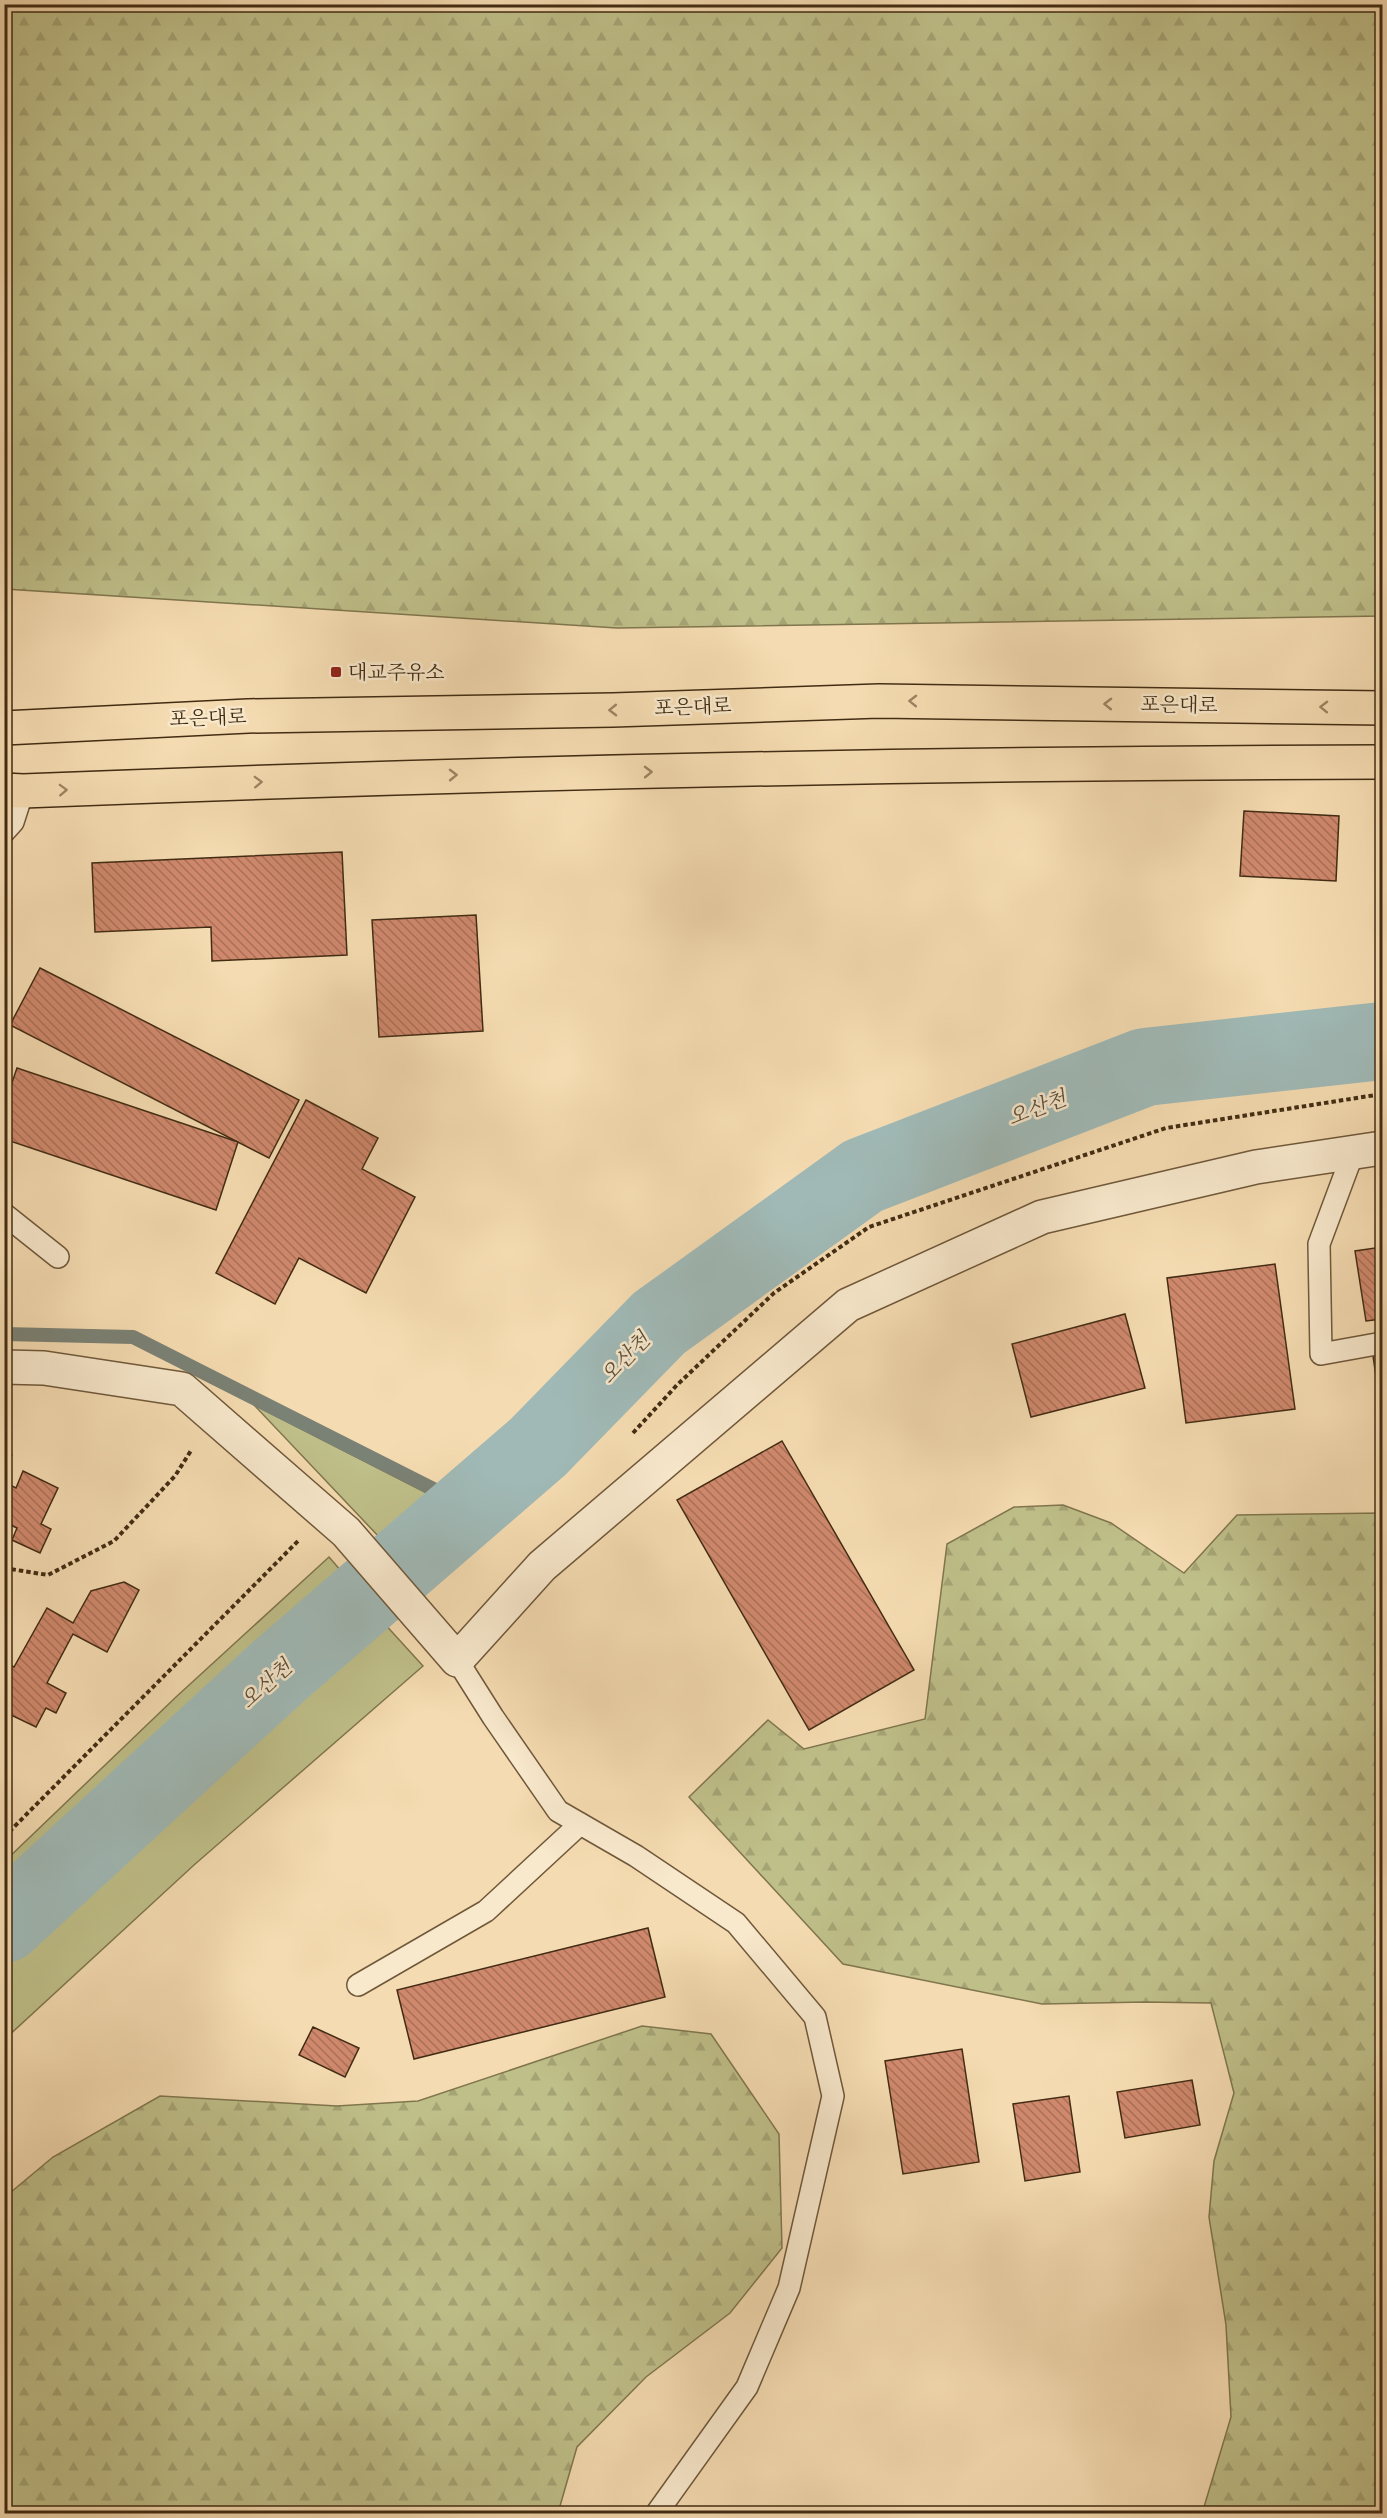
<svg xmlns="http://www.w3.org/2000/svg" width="1387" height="2518" viewBox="0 0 1387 2518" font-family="'IM FELL French Canon','Noto Serif KR',serif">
	<defs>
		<pattern id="forest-firs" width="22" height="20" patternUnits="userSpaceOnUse" patternTransform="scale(1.5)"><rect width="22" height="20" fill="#bfbf89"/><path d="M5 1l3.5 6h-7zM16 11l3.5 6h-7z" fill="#a5a475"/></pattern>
		<pattern id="building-back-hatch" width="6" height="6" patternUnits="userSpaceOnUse" patternTransform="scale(1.5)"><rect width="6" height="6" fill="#cf886c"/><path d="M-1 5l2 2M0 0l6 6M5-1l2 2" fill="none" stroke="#aa6f58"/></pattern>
	</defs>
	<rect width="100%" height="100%" fill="#f5dbb1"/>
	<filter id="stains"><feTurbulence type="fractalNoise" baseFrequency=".00333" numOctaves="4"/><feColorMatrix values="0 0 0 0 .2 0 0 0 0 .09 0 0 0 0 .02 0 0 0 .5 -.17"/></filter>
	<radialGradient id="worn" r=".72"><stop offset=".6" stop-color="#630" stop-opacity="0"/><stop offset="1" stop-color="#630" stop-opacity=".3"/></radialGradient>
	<g fill="#bfbf89" stroke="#80764e" stroke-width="1.5">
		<path d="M254,1405L458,1509L399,1558Z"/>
		<path d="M329,1557L354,1586L5,1914V1861L176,1697Z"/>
		<path d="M372,1610L423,1666L194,1865L5,2039V1939Z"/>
	</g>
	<g fill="url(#forest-firs)" stroke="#80764e" stroke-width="1.5">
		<path d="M4,5H1382V616L617,628L5,589Z"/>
		<path d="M1063,1505L1111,1523L1184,1573L1237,1515L1382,1513V2513H1205L1204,2507L1231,2417L1226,2325L1209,2217L1214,2161L1234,2093L1211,2003L1145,2002L1042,2004L843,1964L689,1797L768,1720L804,1749L925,1719L947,1544L1014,1507Z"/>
		<path d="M642,2026L711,2034L779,2134L782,2248L730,2313L646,2377L577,2447L558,2513H5V2197L53,2157L160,2096L337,2106L418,2101Z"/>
	</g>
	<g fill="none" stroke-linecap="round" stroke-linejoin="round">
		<path stroke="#7a8175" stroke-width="14" d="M4,1334L133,1337L469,1507"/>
		<path stroke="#a0b9b6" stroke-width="78" d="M4,1924L279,1671L538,1447L659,1323L863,1176L1145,1067L1382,1041"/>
	</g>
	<g fill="url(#building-back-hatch)" stroke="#422c13" stroke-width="1.5">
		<path d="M1244,811L1339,816L1336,881L1240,876Z"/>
		<path d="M342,852L347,955L212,961L211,927L95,932L92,863Z"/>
		<path d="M476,915L483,1031L379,1037L372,920Z"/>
		<path d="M40,968L299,1100L269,1158L10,1025Z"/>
		<path d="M17,1068L238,1142L216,1210L4,1139V1106Z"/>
		<path d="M306,1100L378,1138L362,1169L415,1197L366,1293L299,1258L275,1304L216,1273Z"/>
		<path d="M1382,1247V1319L1366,1321L1355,1251Z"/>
		<path d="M1275,1264L1295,1409L1186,1423L1167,1278Z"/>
		<path d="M1125,1314L1145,1388L1031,1417L1012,1344Z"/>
		<path d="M1382,1355V1418L1373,1356Z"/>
		<path d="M782,1441L914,1670L809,1730L677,1500Z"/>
		<path d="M4,1451L12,1455L4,1469Z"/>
		<path d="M23,1471L58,1488L41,1524L51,1529L40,1553L12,1540L17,1528L4,1522V1482L16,1488Z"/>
		<path d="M124,1582L139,1590L107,1652L73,1634L47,1683L66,1693L56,1713L46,1708L36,1727L7,1713L4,1724V1662L14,1667L47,1608L73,1623L91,1591Z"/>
		<path d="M648,1928L665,1997L414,2059L397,1990Z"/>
		<path d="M313,2027L359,2048L345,2077L299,2055Z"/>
		<path d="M962,2049L979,2162L903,2174L885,2061Z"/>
		<path d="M1192,2080L1200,2125L1125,2138L1117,2092Z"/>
		<path d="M1069,2096L1080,2172L1025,2181L1013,2104Z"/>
	</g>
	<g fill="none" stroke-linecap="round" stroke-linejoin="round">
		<g stroke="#6f583a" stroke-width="24">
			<g id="lane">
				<path d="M4,832L13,822L23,791"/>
				<path d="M1353,1153L1319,1244L1321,1354L1382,1343"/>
				<path d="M4,1214L58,1257"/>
				<path d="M457,1660L493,1717L558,1811L636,1856L736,1923L815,2017L833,2096L789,2288L747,2387L656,2514"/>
				<path d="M358,1985L486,1911L580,1824"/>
			</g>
		</g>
		<g stroke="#6f583a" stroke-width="36">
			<path id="street" d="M4,1367L44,1368L182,1389L346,1532L457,1660L542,1566L848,1305L1042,1217L1256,1167L1382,1148"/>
		</g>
		<g stroke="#422c13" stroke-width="36">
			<g id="highway">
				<path d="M4,728L248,716L613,710L879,701L1382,708"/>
				<path d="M4,790L23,791C476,773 929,763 1382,762"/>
			</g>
		</g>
		<g stroke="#422c13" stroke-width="4" stroke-dasharray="4.5 3" stroke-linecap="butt">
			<path d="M633,1433L677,1385L774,1293L869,1227L1166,1128L1382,1094"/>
			<path d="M4,1568L48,1575L114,1541L175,1476L192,1449"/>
			<path d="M4,1837L298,1541"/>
		</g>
		<use href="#lane" stroke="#f8e8cc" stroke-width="21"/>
		<use href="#street" stroke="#f8e8cc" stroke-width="33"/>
		<use href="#highway" stroke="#f5dbb1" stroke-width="33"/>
	</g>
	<defs><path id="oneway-chevron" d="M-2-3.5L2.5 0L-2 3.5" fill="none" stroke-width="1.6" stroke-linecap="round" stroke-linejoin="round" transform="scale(1.5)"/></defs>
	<g stroke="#9c8462">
		<use href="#oneway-chevron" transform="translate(913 701) rotate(-179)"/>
		<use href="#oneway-chevron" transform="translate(1108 704) rotate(-179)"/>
		<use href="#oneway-chevron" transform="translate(1324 707) rotate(-179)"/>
		<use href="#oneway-chevron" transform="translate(613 710) rotate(179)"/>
		<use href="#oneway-chevron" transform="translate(648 772) rotate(-1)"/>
		<use href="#oneway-chevron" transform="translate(453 775) rotate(-1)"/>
		<use href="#oneway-chevron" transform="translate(258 782) rotate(-2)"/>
		<use href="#oneway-chevron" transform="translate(63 790) rotate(-2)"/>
	</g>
	<rect fill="#8f2418" stroke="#f8e8cc" stroke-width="2" x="330" y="666" width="12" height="12" rx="3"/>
	<g text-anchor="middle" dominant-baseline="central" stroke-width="5" stroke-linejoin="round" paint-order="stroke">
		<g font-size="20" fill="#422c13" stroke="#f8e8cc" text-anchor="start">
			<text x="348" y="672">대교주유소</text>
		</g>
		<g font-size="20" fill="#422c13" stroke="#f8e8cc">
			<text transform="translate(1179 705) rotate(1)">포은대로</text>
			<text transform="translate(693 707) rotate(-2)">포은대로</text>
			<text transform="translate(208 718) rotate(-2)">포은대로</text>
		</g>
		<g font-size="21" font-style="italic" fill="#5a4f3c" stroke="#f8e8cc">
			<text transform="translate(1037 1108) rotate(-21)">오산천</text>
			<text transform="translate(625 1358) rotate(-46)">오산천</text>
			<text transform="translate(266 1684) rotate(-42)">오산천</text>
		</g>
	</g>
	<rect width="1387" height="2518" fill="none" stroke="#f5dbb1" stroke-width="24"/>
	<rect x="6" y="6" width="1375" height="2506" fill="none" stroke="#422c13" stroke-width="3"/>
	<rect x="12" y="12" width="1363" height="2494" fill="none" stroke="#422c13" stroke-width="1.5"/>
	<rect width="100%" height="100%" filter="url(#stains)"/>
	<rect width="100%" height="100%" fill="url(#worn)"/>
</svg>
